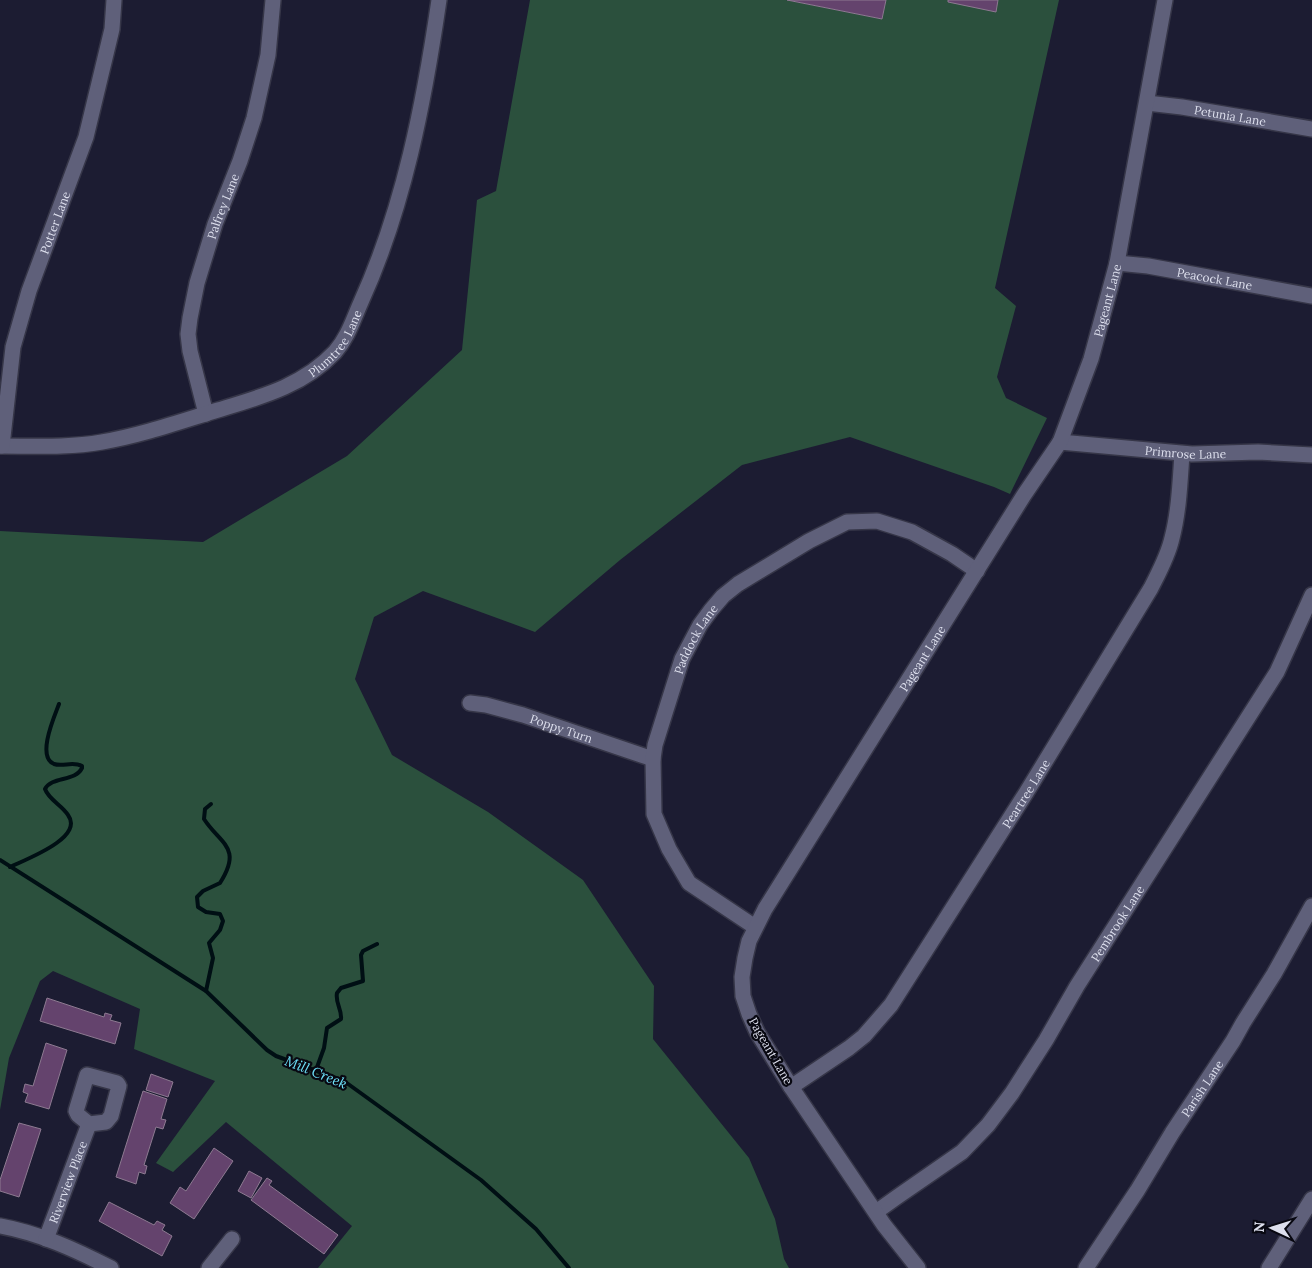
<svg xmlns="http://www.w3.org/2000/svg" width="1312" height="1268" viewBox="0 0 1312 1268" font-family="Lora,serif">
	<rect width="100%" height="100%" fill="#1c1c32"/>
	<path fill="#2b503d" d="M530,0H786L882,19L886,0H948L996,11L998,0H1059L995,288L1016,306L997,377L1006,398L1047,418L1010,494L994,487L850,437L742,465L620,560L535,632L423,591L374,617L355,679L392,755L488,812L583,880L654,986L653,1039L749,1158L775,1219L784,1259L789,1268H318L352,1226L226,1122L173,1172L156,1163L215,1081L134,1049L140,1009L53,971L40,981L9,1058L0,1110V531L203,542L347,456L462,350L477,200L496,191Z"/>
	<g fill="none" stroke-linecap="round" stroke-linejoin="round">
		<g stroke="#000f14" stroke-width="4">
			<path d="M0,860L206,991L267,1050L276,1056L344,1081L481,1180L536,1229L569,1268"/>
			<path d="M10,867C24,860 85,838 68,815C62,805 49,800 45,789C52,776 75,782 82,768V766C73,761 63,767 54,764C36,757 55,715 59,704"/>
			<path d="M206,991L213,958L209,943L220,930L223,921L220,914L206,912L198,907L197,897L203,891L220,883C243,847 220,844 204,819L205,809L211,804"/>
			<path d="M316,1070L324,1048L327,1028L341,1019C342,1009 335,1003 337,993L341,988L363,981L361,955L363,951L377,944"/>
		</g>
	</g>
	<g fill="#64436d" stroke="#8d7a91">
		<path d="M787,0H886L882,19Z"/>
		<path d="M948,0H998L996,12L948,2Z"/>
		<path d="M47,998L104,1017L105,1013L112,1015L110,1020L121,1023L115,1044L40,1021Z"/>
		<path d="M46,1043L67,1050L49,1109L25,1102L28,1094L23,1092L25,1084L33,1086Z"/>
		<path d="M151,1074L173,1082L168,1097L146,1090Z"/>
		<path d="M143,1091L167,1099L161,1119L166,1120L163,1129L156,1127L144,1165L147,1166L145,1174L139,1172L136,1184L116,1177Z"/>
		<path d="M19,1123L41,1129L19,1197L0,1191V1180Z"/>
		<path d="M214,1148L233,1161L194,1219L170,1203L180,1187L186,1191Z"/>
		<path d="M249,1171L262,1178L251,1198L238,1191Z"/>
		<path d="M267,1178L272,1181L269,1185L338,1235L324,1254L251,1200Z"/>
		<path d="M109,1202L154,1225L157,1221L165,1225L162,1230L172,1236L162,1256L99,1221Z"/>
	</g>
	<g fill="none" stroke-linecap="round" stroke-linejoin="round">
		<g stroke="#363648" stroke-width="18">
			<g id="minor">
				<path id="s1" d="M1147,103L1182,107L1312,129"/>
				<path id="s2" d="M1117,263L1148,266L1312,296"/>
				<path id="s3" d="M206,414L190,351L188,334L190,318L197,283L215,224L240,161L254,118L268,55L273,0"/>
				<path id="s4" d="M1060,442L1192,454L1258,452L1312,455"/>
				<path id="s5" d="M0,446C34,446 68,448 102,442C142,435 179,422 218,410C261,397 303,386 335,352C348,337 353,320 361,302C404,207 424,103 439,0"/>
				<path id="s6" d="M2,446L13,347L29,291L86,137L112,29L114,0"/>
				<path id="s7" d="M470,703L486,705L523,715L653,759"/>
				<path id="s8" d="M755,927L689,883L669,849L654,814L653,759L655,745L682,659L700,625L711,610L723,596L738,584L809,541L847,522L877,521L912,532L952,554L977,571"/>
				<path id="s9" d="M791,1087L849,1048L864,1036L891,1005L1026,793L1151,588C1159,572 1168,556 1172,538C1179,511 1180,482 1182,454"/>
				<path id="s10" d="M876,1212L897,1197L962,1152L988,1125L1012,1093L1046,1040L1077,986L1277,672L1312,595"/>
				<path d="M0,1226C39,1233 76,1250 111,1268"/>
				<path id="s11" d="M46,1239L89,1124L106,1122L111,1116L119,1086L117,1083L87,1075L76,1111L78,1115L89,1124"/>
				<path d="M209,1268L232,1239"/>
				<path id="s12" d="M918,1268L884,1225L791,1087L757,1032L749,1014L743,996L742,977L745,958L749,941L765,909L1024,495L1060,442L1091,359L1117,263L1165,0"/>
				<path id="s13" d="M1086,1268L1137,1191L1172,1133L1233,1041L1243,1023L1274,974L1312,906"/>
				<path d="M1269,1268L1312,1199"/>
			</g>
		</g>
		<use href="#minor" stroke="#5f607a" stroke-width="15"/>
	</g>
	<g text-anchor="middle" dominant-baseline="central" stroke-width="4.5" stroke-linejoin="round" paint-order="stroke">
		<g font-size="12" fill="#dddfed" stroke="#080811">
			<text stroke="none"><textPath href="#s1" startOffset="84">Petunia Lane</textPath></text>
			<text stroke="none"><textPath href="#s3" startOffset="215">Palfrey Lane</textPath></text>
			<text stroke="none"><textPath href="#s6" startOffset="231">Potter Lane</textPath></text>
			<text stroke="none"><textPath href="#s2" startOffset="99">Peacock Lane</textPath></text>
			<text stroke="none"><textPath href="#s12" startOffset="1118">Pageant Lane</textPath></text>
			<text stroke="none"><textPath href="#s5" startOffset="362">Plumtree Lane</textPath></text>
			<text stroke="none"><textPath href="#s4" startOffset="126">Primrose Lane</textPath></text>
			<text stroke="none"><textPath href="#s8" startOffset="340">Paddock Lane</textPath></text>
			<text stroke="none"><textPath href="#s12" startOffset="712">Pageant Lane</textPath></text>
			<text stroke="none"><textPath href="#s7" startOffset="95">Poppy Turn</textPath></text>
			<text stroke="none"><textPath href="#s9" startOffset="381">Peartree Lane</textPath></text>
			<text stroke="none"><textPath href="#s10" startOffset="382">Pembrook Lane</textPath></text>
			<text transform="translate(771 1051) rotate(60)">Pageant Lane</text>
			<text stroke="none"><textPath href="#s13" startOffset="214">Parish Lane</textPath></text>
			<text stroke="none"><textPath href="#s11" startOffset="61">Riverview Place</textPath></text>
		</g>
		<g font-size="14" font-style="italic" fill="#6de0f8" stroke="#080811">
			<text transform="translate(316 1072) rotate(22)">Mill Creek</text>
		</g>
	</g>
	<g transform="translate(1272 1228) rotate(274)" stroke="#080811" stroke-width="4" paint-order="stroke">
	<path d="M0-4L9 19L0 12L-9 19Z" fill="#dddfed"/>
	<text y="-8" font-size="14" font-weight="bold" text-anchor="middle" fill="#dddfed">N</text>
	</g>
</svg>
